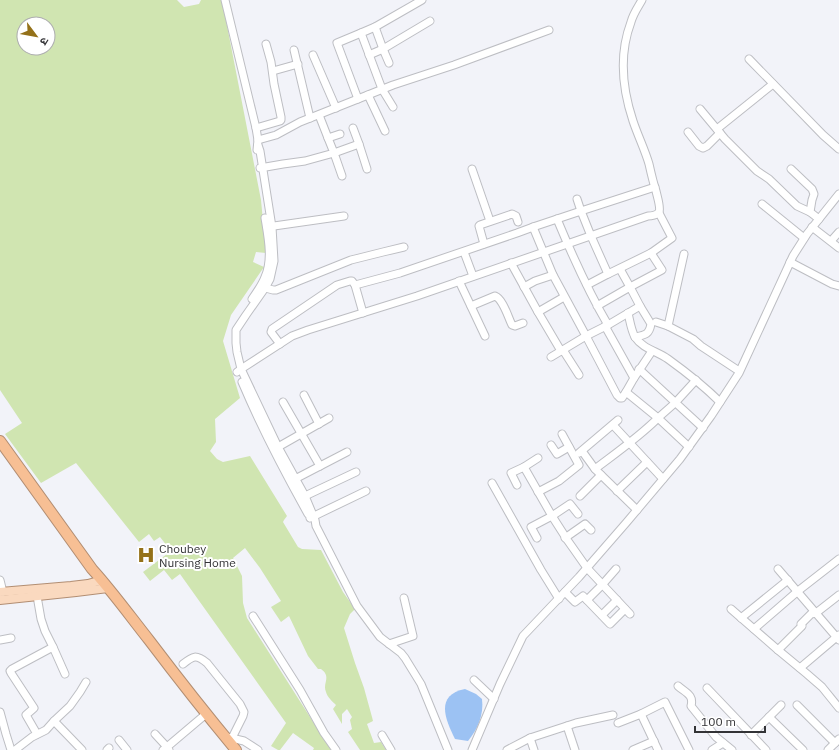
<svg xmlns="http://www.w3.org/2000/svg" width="839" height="750" viewBox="0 0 839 750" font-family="'IBM Plex Sans','Noto Sans Devanagari',sans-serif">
	<rect width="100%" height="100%" fill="#f2f3f9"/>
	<path fill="#d0e5b1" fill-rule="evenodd" d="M0,0H177L184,7L199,4L201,0H222L261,200L266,253L256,252L253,262L264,267L231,315L223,341L240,398L215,419L216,442L210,451L217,459L223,462L250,456L287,516L284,520L283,522L298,547L302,549L321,550L343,592L355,609L350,614L344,628L355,663L364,688L372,717L373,721L367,724L374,743L381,742L386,750H360L348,732L352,729L350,720L352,717L347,709L342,714V724L333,709L336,705C333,702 327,697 326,692C322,683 332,677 321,669H318L308,656L289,616L281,622L271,607L281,601L260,568L245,548L233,558L242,576L243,603L247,618L331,750H313L314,748L293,733L280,750H278L271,746L286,723L180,574L172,580L164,570L150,581L143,572L171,551L160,537L154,541L149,534L139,542L76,463L41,483L5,434L22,423L0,390ZM24,24H48V48H24Z"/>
	<path fill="#9cc2f3" d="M465,689L476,694L482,699C484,714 478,729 468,741L455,739C445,719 435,695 465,689Z"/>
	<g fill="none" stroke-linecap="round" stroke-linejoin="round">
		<g stroke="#bdbec3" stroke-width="9">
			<g id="minor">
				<path d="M225,0L256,128L258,140L257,150"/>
				<path d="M375,27L383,49L430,21"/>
				<path d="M294,50L310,118"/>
				<path d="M313,55L336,108"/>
				<path d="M369,55L383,49L389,63"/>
				<path d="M749,59L823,135L839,149"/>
				<path d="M273,71L298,64"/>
				<path d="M368,95L385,131"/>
				<path d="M358,99L337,43L361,33"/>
				<path d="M393,107L382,89L361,33L375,27L422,0"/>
				<path d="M700,109L725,139L757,171L769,179L797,206L810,212"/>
				<path d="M319,115L328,138L340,134"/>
				<path d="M256,128L280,121L281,120V117L274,84L271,62L266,44"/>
				<path d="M717,129L773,84"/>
				<path d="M688,132L699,146L703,148L707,146L720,133"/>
				<path d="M258,140L276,135L300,122L393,85L454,65L549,30"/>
				<path d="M359,144L367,169"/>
				<path d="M258,145L260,151L272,227L274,261L270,279L265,288L246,315L236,330V343L237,352L241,369L278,447L305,496L315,520L316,526L357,606L380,637L401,653L405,658L421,684L448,750"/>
				<path d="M260,168L283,164L305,161L334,153L328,138"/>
				<path d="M472,169L490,221"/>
				<path d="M791,169L812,189L814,194L812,200L810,212L819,219"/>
				<path d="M342,176L334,153L359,144L353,128"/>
				<path d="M577,199L581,211L655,187"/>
				<path d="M762,204L804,238"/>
				<path d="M557,219C572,255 588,291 608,325L640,306L630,287L597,306"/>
				<path d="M267,227L344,216"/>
				<path d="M533,227L553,275L586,336L608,325"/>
				<path d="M812,227L839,248"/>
				<path d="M831,241L839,232"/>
				<path d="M484,244L479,226L480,225L512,214L516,216L518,222"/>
				<path d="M464,252L473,276"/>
				<path d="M790,262L832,284L839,286"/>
				<path d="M511,263L538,312L561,351"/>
				<path d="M620,269L630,287L662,270L651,253"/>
				<path d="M459,281L485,336"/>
				<path d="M355,285L363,313"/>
				<path d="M587,285L608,274"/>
				<path d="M262,287L273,290H276L351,260L383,252L404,247"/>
				<path d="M524,287L535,281L553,275"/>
				<path d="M252,299C257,292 262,285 265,277C273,259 268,237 265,218"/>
				<path d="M471,306L495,296C503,299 508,317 512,325L515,326L523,323"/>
				<path d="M538,312L564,297"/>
				<path d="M628,313C630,321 631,330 635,337C643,349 657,351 668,359C686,372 704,386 720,402"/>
				<path d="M656,322L668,326L693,339L701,346L739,371"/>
				<path d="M605,326L634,378L652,351"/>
				<path d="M668,326L684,254"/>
				<path d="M635,337C645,335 649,335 651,324L640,306"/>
				<path d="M280,344L271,332L272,329L337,285L350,281H352L355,285L359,284L400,273L517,233L536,226L581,211L591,236L608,274L651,253L672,238L659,213"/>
				<path d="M563,350L579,375"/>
				<path d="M551,357L586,336L617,395L620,398H622L626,392L658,418C639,437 616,453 595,469L582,451"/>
				<path d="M639,369L703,428"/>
				<path d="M237,372L241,369L292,336L308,330L417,296L648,216C651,216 657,215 659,212C661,208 657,196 656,191C653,182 651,173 649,164C645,150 638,136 633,121C622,88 619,54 631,22C633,14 638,7 642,0"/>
				<path d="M242,382C261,427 284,471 308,514"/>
				<path d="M626,392L634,378"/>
				<path d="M304,395L319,424"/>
				<path d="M283,402L320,466"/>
				<path d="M613,425L663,479"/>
				<path d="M551,445L557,454L569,447"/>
				<path d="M278,447L329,418"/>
				<path d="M689,447L658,418L675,403L696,380"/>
				<path d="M579,453L618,420"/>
				<path d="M524,467L538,458"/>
				<path d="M595,469L637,510"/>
				<path d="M295,479L347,452"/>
				<path d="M492,483L541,570L559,599"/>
				<path d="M517,485L511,473L524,467L552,516L568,541L587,568L630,614"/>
				<path d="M617,491L647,462"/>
				<path d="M538,492L559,481L579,465L562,434"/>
				<path d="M305,496L356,472"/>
				<path d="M580,496L601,475"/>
				<path d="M310,518L366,491"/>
				<path d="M537,538L531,527L552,516L570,504L578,514"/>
				<path d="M565,538L585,524L591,530"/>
				<path d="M778,569L839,640"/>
				<path d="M0,580L3,592"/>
				<path d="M565,592L575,602L583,596L610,624L625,609"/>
				<path d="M37,596L41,619L45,631L53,647"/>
				<path d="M587,600L602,585L616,569"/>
				<path d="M731,609L778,650L807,674L822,687L839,708"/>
				<path d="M602,615L617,600"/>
				<path d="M253,616L300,690L324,733L336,750"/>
				<path d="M741,618L788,580"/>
				<path d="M801,624L811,614L816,613L839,595"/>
				<path d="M754,629L798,591L839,559"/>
				<path d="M0,640L11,638"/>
				<path d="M389,644L413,636L404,598"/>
				<path d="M778,650L802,626"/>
				<path d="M183,664C193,656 196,654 207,663L240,704L244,712L243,716L232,738"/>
				<path d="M800,668L839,635"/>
				<path d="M474,680L494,699"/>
				<path d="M678,686C686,693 694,695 691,706L716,737L732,750"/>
				<path d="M707,688L766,750"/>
				<path d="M797,705L835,743"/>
				<path d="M0,712L6,734L11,750"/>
				<path d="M641,714L665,702L689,750"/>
				<path d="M769,717L803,750"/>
				<path d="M54,721L82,750"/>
				<path d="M618,723L641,714L658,750"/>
				<path d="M567,726L575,750"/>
				<path d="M37,734L26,715L34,708L11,673L10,671L12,669L53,647L65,674"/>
				<path d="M155,734L167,747L163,750"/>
				<path d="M382,735L391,750"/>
				<path d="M751,735L781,705"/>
				<path d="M227,737L244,741L258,750"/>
				<path d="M530,738L576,723L613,715"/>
				<path d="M119,740L127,750"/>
				<path d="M15,750L32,737L46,730L54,721L70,706L80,692L86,682"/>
				<path d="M107,750L109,748"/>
				<path d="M169,750L167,747L206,714"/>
				<path d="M472,750L500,684L523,636L579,577L626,523L680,459L711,416L739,373L793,256L807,234L839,194"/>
				<path d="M507,750L530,738L534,750"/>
				<path d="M633,750L654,741"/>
				<path d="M712,750L723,743"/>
				<path d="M828,750L839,739"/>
			</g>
		</g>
		<g stroke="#b28e73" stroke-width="10">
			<g id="major">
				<path d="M0,592L71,586L88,584L102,580"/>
				<path d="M0,600L76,592L108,588"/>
			</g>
		</g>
		<g stroke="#b28e73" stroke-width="12">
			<path id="highway" d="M0,441L92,569C112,591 130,616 149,640C177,677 206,714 236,750"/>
		</g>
		<use href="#minor" stroke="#fff" stroke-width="7"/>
		<use href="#major" stroke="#fad9bf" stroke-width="8"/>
		<use href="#highway" stroke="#f7bf94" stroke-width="10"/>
	</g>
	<defs>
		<g id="hospital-bare" transform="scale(1.38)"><path d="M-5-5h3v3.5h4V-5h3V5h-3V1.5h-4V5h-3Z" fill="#947119" stroke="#fff" stroke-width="2.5" paint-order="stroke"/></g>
	</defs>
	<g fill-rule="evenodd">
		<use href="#hospital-bare" x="146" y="555"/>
	</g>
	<g text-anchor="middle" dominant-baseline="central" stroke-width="4" stroke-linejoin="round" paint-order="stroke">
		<g font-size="12" fill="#333336" stroke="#fff" text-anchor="start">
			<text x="159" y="548">Choubey<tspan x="159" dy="14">Nursing Home</tspan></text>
		</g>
	</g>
	<g transform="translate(36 36) rotate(122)"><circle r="19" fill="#ffffff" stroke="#adadaf"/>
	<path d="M0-3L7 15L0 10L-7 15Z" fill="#947119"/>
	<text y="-6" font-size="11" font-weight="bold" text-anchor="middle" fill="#333336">उ</text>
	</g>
	<path d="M695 726v6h70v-6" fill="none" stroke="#333336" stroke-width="2"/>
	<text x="701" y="726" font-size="12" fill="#333336" stroke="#ffffff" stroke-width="3" paint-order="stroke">100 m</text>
</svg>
